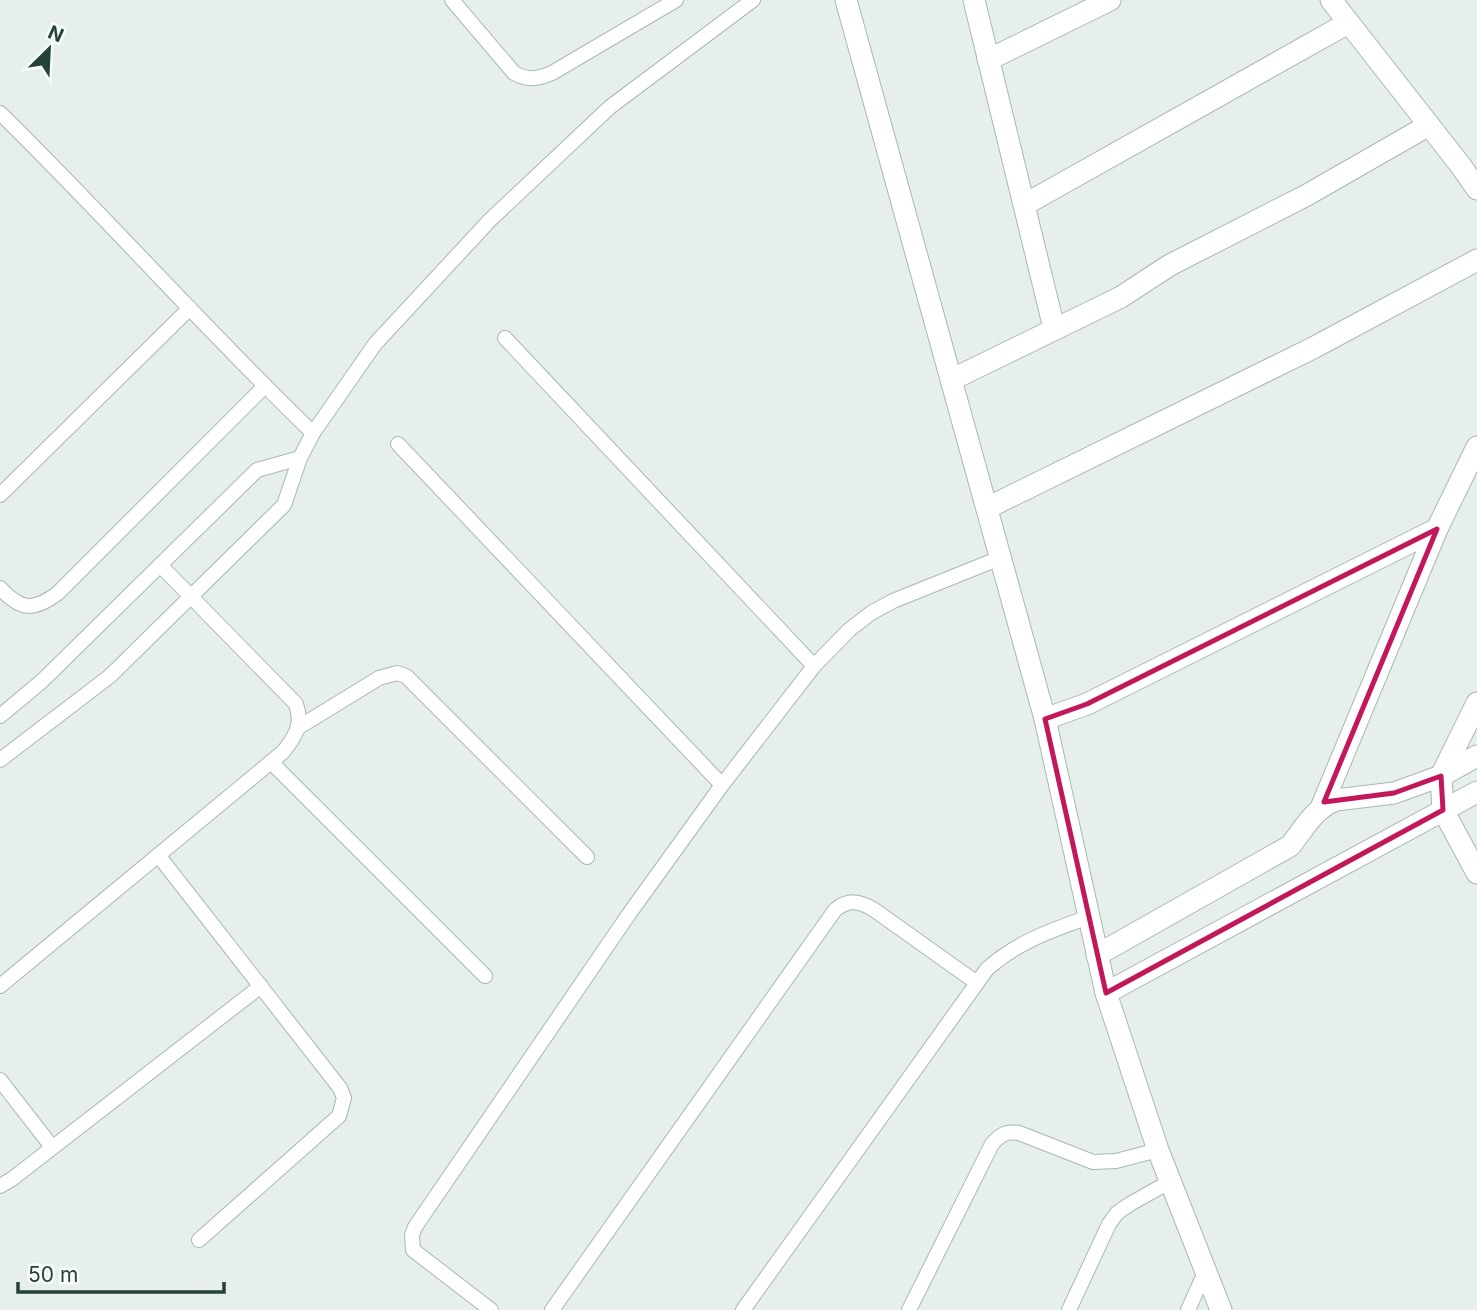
<svg xmlns="http://www.w3.org/2000/svg" width="1477" height="1310" viewBox="0 0 1477 1310" font-family="Inter,sans-serif">
	<rect width="100%" height="100%" fill="#e6efeb"/>
	<g fill="none" stroke-linecap="round" stroke-linejoin="round">
		<g stroke="#a8b8b2" stroke-width="16">
			<g id="lane">
				<path d="M452,0L514,73C529,81 537,79 552,73L676,0"/>
				<path d="M0,113C106,217 205,329 313,433"/>
				<path d="M505,338L814,666"/>
				<path d="M398,444L722,785"/>
				<path d="M0,495L190,308"/>
				<path d="M0,588C21,611 34,611 58,593L265,386"/>
				<path d="M0,716L42,681L257,470L300,458"/>
				<path d="M299,727L379,678L397,673L406,676L587,857"/>
				<path d="M0,760L110,676L284,505L300,458L313,433L375,344L490,220L610,107L753,0"/>
				<path d="M271,762L485,976"/>
				<path d="M158,855L340,1088L344,1098L339,1116L199,1240"/>
				<path d="M0,986L283,752C296,736 303,724 296,704L160,565"/>
				<path d="M0,1080L52,1147"/>
				<path d="M0,1186L12,1179L261,986"/>
				<path d="M491,1310L413,1250L412,1235L415,1227L629,914L722,785L814,666L849,630L871,613L893,601L1000,558"/>
				<path d="M552,1310L835,910C848,899 859,901 873,909L977,983"/>
				<path d="M743,1310L987,969C1017,942 1052,930 1089,917"/>
				<path d="M909,1310L992,1144C1001,1134 1006,1131 1019,1133L1093,1162L1116,1161L1158,1150"/>
				<path d="M1069,1310L1109,1224L1117,1213L1130,1204L1171,1181"/>
				<path d="M1188,1310L1206,1270"/>
			</g>
		</g>
		<g stroke="#a8b8b2" stroke-width="23">
			<g id="street">
				<path d="M846,0L1045,719L1106,993L1158,1150L1221,1310"/>
				<path d="M974,0L1054,328"/>
				<path d="M1331,0L1461,166L1477,189"/>
				<path d="M988,60L1110,0"/>
				<path d="M1024,205L1348,23"/>
				<path d="M951,380L1121,297L1170,265L1307,195L1429,125"/>
				<path d="M987,508L1313,348L1477,260"/>
				<path d="M1477,703L1441,776L1443,810L1477,873"/>
				<path d="M1045,719L1087,704L1437,529"/>
				<path d="M1321,808L1437,529L1477,447"/>
				<path d="M1097,955L1290,846C1305,828 1313,809 1336,800L1394,793L1441,776L1477,756"/>
				<path d="M1106,993L1477,792"/>
			</g>
		</g>
		<use href="#lane" stroke="#fff" stroke-width="14"/>
		<use href="#street" stroke="#fff" stroke-width="21"/>
	</g>
	<path fill="none" stroke="#c2185b" stroke-width="5" stroke-linejoin="round" d="M1437,529L1324,802L1394,793L1441,776L1443,810L1106,993L1045,719L1087,704Z"/>
	<g transform="translate(49 49) rotate(24)" stroke="#f7fbf9" stroke-width="5" paint-order="stroke">
	<path d="M0-5L12 26L0 18L-12 26Z" fill="#24423a"/>
	<text y="-10" font-size="19" font-weight="bold" text-anchor="middle" fill="#24423a">N</text>
	</g>
	<path d="M18 1282v10h206v-10" fill="none" stroke="#24423a" stroke-width="3.5"/>
	<text x="28" y="1282" font-size="21" fill="#24423a" stroke="#f7fbf9" stroke-width="5" paint-order="stroke">50 m</text>
</svg>
